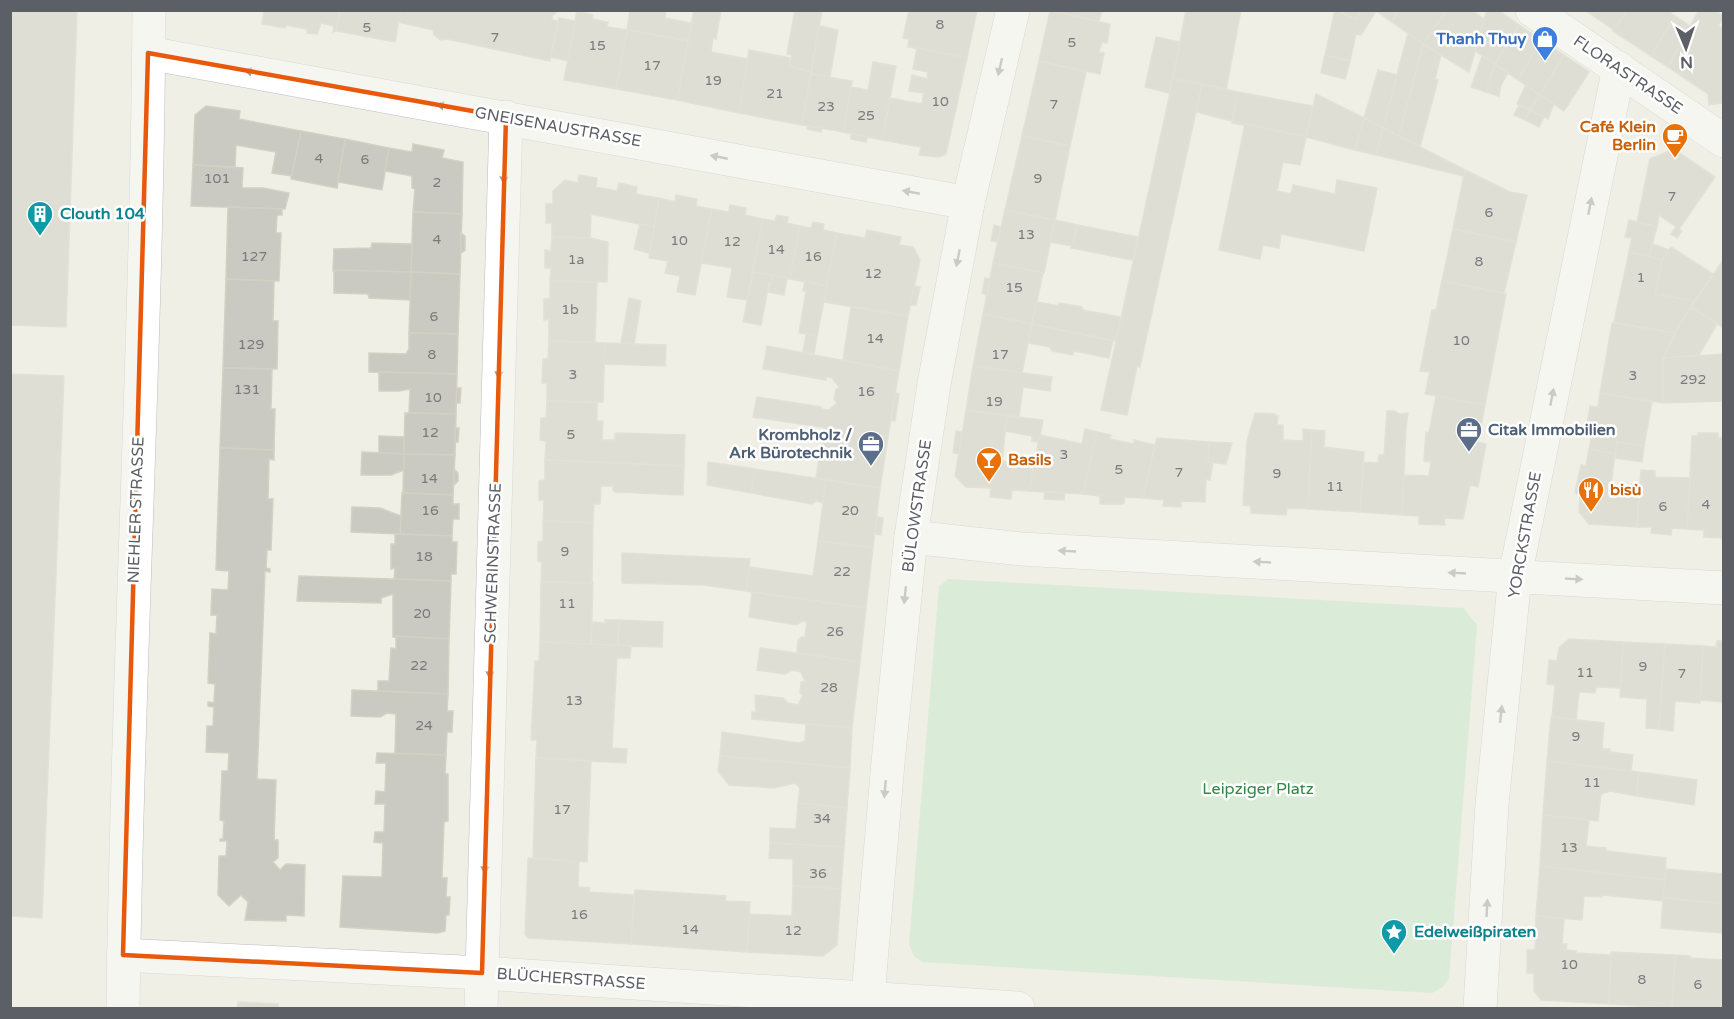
<svg xmlns="http://www.w3.org/2000/svg" width="1734" height="1019" viewBox="0 0 1734 1019" font-family="'Varela Round',sans-serif">
	<rect width="100%" height="100%" fill="#efefe5"/>
	<path fill="#c1e7c7" d="M948,579L1463,608L1477,625L1449,978L1443,987L1432,993L922,962L914,956L909,945L939,587Z"/>
	<g fill="#cac9c2" stroke="#d4d1c3" stroke-width="1.5">
		<path d="M10,10H77L66,327L10,325Z"/>
		<path d="M264,10H340L336,31L333,32L334,26L321,23L317,34L307,33V29L286,25L285,28L262,24Z"/>
		<path d="M340,10H401L395,42L336,31Z"/>
		<path d="M401,10H559L552,16V20L558,21L550,61L447,39L441,40L434,35L433,30L398,22Z"/>
		<path d="M630,10H666L665,18L692,23L688,41L627,30Z"/>
		<path d="M694,10H721L716,39L713,38L711,52L748,59L739,113L677,100Z"/>
		<path d="M795,10H822L811,72L789,66L792,55L787,54Z"/>
		<path d="M909,10H977L967,58L908,47L909,39L903,38Z"/>
		<path d="M1050,10H1102L1099,21Z"/>
		<path d="M1186,10H1241L1226,90L1173,79Z"/>
		<path d="M1335,10L1356,19L1361,10H1400L1392,22L1376,11L1361,35L1356,34L1350,61L1325,55Z"/>
		<path d="M1338,10H1361L1356,19Z"/>
		<path d="M1400,10H1447L1423,44L1392,22Z"/>
		<path d="M1447,10H1471L1484,19L1469,72L1423,44Z"/>
		<path d="M1487,10H1498L1519,25L1495,64L1475,51Z"/>
		<path d="M1585,10H1628L1614,30Z"/>
		<path d="M1628,10H1673L1671,14L1675,16L1651,56L1613,31Z"/>
		<path d="M1699,10H1714L1724,16L1718,26L1724,29V104L1721,103L1709,105L1708,94L1668,67Z"/>
		<path d="M577,11L593,15L592,19L608,22L607,27L627,30L616,89L564,80Z"/>
		<path d="M1050,11L1110,24L1107,43L1102,42L1099,52L1104,53L1100,74L1039,61Z"/>
		<path d="M1675,16L1690,26L1668,67L1651,56Z"/>
		<path d="M559,18L575,21L568,61L551,57Z"/>
		<path d="M1519,25L1541,40L1518,80L1495,64Z"/>
		<path d="M819,26L838,30L830,77L811,74Z"/>
		<path d="M627,30L688,41L677,100L616,89Z"/>
		<path d="M1408,33L1423,44L1399,136L1383,128Z"/>
		<path d="M1156,37L1180,42L1169,93L1145,87Z"/>
		<path d="M1541,40L1564,55L1540,95L1518,80Z"/>
		<path d="M1423,44L1441,55L1435,79L1438,80L1420,147L1399,136Z"/>
		<path d="M917,48L967,58L946,154L939,157L919,155L921,147L882,140L890,98L922,104L924,93L909,91L912,75L927,79L928,72L913,69Z"/>
		<path d="M749,50L791,58L789,66L811,72L802,125L739,113Z"/>
		<path d="M1325,55L1350,61L1345,79L1321,73Z"/>
		<path d="M1564,55L1589,72L1564,111L1540,95Z"/>
		<path d="M1482,56L1495,64L1486,92L1471,87Z"/>
		<path d="M1039,61L1086,72L1070,146L1022,136Z"/>
		<path d="M873,62L896,66L882,140L843,132L851,87L868,90Z"/>
		<path d="M1495,64L1508,73L1501,85L1499,96L1486,92Z"/>
		<path d="M1378,70L1397,75L1383,128L1364,118Z"/>
		<path d="M811,74L852,81L843,132L802,125Z"/>
		<path d="M1173,79L1202,84L1140,367L1137,366L1127,415L1101,410Z"/>
		<path d="M1202,84L1238,92L1232,121L1196,112Z"/>
		<path d="M1526,85L1540,95L1530,110L1517,104Z"/>
		<path d="M1238,92L1313,106L1306,137L1232,123Z"/>
		<path d="M1316,94L1364,118L1355,150L1306,137Z"/>
		<path d="M1540,95L1554,104L1548,119L1530,110Z"/>
		<path d="M1519,105L1530,110L1525,120L1514,115Z"/>
		<path d="M206,106L240,111L239,119L301,131L292,176L272,173L276,152L236,145L235,167L193,165L195,115Z"/>
		<path d="M1530,110L1544,117L1539,127L1525,120Z"/>
		<path d="M1364,118L1383,128L1376,155L1355,150Z"/>
		<path d="M1245,124L1306,137L1300,165L1283,162L1277,191L1291,194L1293,185L1335,194L1337,180L1377,188L1364,251L1281,234L1279,248L1263,245L1260,259L1219,250Z"/>
		<path d="M808,126L822,128L821,132L807,129Z"/>
		<path d="M1383,128L1465,170L1464,176L1376,155Z"/>
		<path d="M301,131L345,139L337,188L291,179Z"/>
		<path d="M851,134L867,137L866,142L851,139Z"/>
		<path d="M1022,136L1070,146L1055,220L1005,210Z"/>
		<path d="M345,139L389,148L382,190L338,182Z"/>
		<path d="M413,144L444,150L442,158L463,162L462,214L413,212L415,189L412,188V176L385,171L389,148L412,152Z"/>
		<path d="M1674,149L1715,177L1679,229L1682,231L1677,238L1671,234L1676,227L1659,215L1657,227L1637,222L1650,159Z"/>
		<path d="M193,165L243,168L242,188H263L289,193L285,209L191,206Z"/>
		<path d="M1465,170L1510,192L1527,195L1516,242L1453,229Z"/>
		<path d="M579,175L597,178L596,187L617,191L619,183L637,187L636,194L659,198L654,227L591,214L590,238L552,237V223H546V204H553V191L565,180L578,183Z"/>
		<path d="M676,195L697,199L696,206L712,209L695,295L677,292L680,276L665,273L668,261L649,258L659,198L675,202Z"/>
		<path d="M730,205L746,208L745,215L763,219L747,300L727,297L732,268L701,263L712,209L729,212Z"/>
		<path d="M228,207L282,209V215H277L276,233H281L279,281L226,279Z"/>
		<path d="M1005,210L1055,220L1044,273L993,263Z"/>
		<path d="M413,212L462,214L460,274L411,272Z"/>
		<path d="M777,215L788,217L787,223L800,226L790,279L753,272L763,219L775,221Z"/>
		<path d="M1055,220L1078,225L1072,246L1050,242Z"/>
		<path d="M1629,220L1657,227L1649,256L1629,252L1632,238L1625,237Z"/>
		<path d="M813,222L824,224L823,230L837,233L827,286L790,279L800,226L811,228Z"/>
		<path d="M640,224L654,227L649,253L634,249Z"/>
		<path d="M994,225L1001,227L997,242L991,241Z"/>
		<path d="M1078,225L1138,237L1133,260L1071,248Z"/>
		<path d="M1453,229L1516,242L1504,293L1442,281Z"/>
		<path d="M867,230L901,237L899,245L913,247L920,260L908,316L823,302L837,233L865,238Z"/>
		<path d="M461,233L465,236V250L461,253Z"/>
		<path d="M552,237L590,238L608,242L607,282L550,281L551,268H545V250L551,251Z"/>
		<path d="M372,243L412,244L411,272L333,271L334,249L371,248Z"/>
		<path d="M1653,244L1669,250L1662,260L1649,256Z"/>
		<path d="M1671,247L1713,274L1694,301L1655,294L1662,260Z"/>
		<path d="M1629,252L1662,260L1655,294L1694,301L1675,333L1614,322Z"/>
		<path d="M1724,259V328L1691,307Z"/>
		<path d="M993,263L1043,273L1032,324L983,314Z"/>
		<path d="M334,270L411,272L410,300L369,298L368,294L334,293Z"/>
		<path d="M411,272L460,274L458,334L409,333Z"/>
		<path d="M753,272L773,275L772,284L769,283L761,325L743,322Z"/>
		<path d="M773,275L787,278L784,295L768,292Z"/>
		<path d="M985,278L990,279L987,295L982,293Z"/>
		<path d="M226,279L274,281L273,321H278L277,369L223,368Z"/>
		<path d="M550,281L597,282L595,342L549,341V319L544,320V299H550Z"/>
		<path d="M805,281L827,286L817,336L799,333L806,291H803Z"/>
		<path d="M1442,281L1506,294L1485,405L1425,394L1430,372L1420,371L1432,310H1436Z"/>
		<path d="M914,286L920,287L916,305H910Z"/>
		<path d="M629,298L641,301L634,344L621,343Z"/>
		<path d="M1037,302L1059,306V303L1082,307L1083,310L1121,317L1116,341L1032,324Z"/>
		<path d="M851,307L908,316L899,371L843,360Z"/>
		<path d="M1691,307L1717,324L1699,355L1663,358L1675,333Z"/>
		<path d="M983,314L1032,324L1022,373L973,366Z"/>
		<path d="M1612,323L1675,333L1663,358V403L1600,393Z"/>
		<path d="M1032,324L1113,341L1109,358L1074,351L1073,355L1052,351L1050,347L1028,343Z"/>
		<path d="M409,333L458,334L457,374L369,372V353L406,354L409,349Z"/>
		<path d="M806,334L817,336L814,354L803,352Z"/>
		<path d="M549,341L605,343L603,402L547,401V383H542L543,359H548Z"/>
		<path d="M605,343L666,345L665,366L604,364Z"/>
		<path d="M767,346L899,371L888,437L753,417L757,397L821,407V409L829,410L837,403L834,399L836,389L840,388L832,378L826,376V380L763,369Z"/>
		<path d="M1724,354V401L1663,403V358Z"/>
		<path d="M973,366L1052,377L1050,391L1023,387L1019,417L966,410Z"/>
		<path d="M223,368L272,369L271,409H275L274,450L220,448Z"/>
		<path d="M379,372L457,374L456,414L409,413L410,389L399,391H379Z"/>
		<path d="M10,374L64,376L42,918L10,916Z"/>
		<path d="M457,388H461L460,403H456Z"/>
		<path d="M895,393L899,394L895,421L891,420Z"/>
		<path d="M1600,393L1652,402L1644,446L1617,442L1615,454L1589,449L1594,427L1587,425L1590,406L1598,407Z"/>
		<path d="M1436,396L1485,405L1478,442L1486,444L1478,487L1470,485L1463,519L1444,518L1445,525L1419,524V516L1402,515L1403,475L1429,476L1431,462L1424,461L1426,432L1429,433Z"/>
		<path d="M547,401L597,403V421H603L602,440H615V434L617,433L685,435L684,466L545,460L546,441L540,440L541,418H546Z"/>
		<path d="M966,410L1007,416L1002,461L1027,465V462L1034,463L1029,491L1012,490L1011,499L990,497L991,488L966,487L955,476Z"/>
		<path d="M1387,411H1395L1399,414L1408,413L1406,427L1402,515L1360,512L1363,462L1378,463L1379,455H1384Z"/>
		<path d="M405,413L456,414L455,455L404,454Z"/>
		<path d="M1255,413L1275,414V416H1278L1277,425H1283V440L1303,441V429L1312,430L1308,509L1287,508L1286,515L1251,513V506L1243,505L1247,441Z"/>
		<path d="M1007,416L1043,420L1039,442L1032,441V436L1005,431Z"/>
		<path d="M824,427L888,437L880,488L816,478Z"/>
		<path d="M455,428H459L458,442H455Z"/>
		<path d="M1085,429L1097,432L1083,494L1029,491L1040,435L1082,444Z"/>
		<path d="M1312,430L1325,431L1324,447L1364,452L1360,512L1308,509Z"/>
		<path d="M956,431L962,432L959,454L953,453Z"/>
		<path d="M1097,432L1111,435L1110,439L1134,444V440L1155,445L1143,498L1124,497V503L1122,504H1100V496L1083,494Z"/>
		<path d="M1698,433H1718V438H1724L1723,538L1704,537V530L1687,529L1692,436H1698Z"/>
		<path d="M379,436L404,437V454L379,453Z"/>
		<path d="M1157,438L1209,442L1208,462H1213L1210,480L1206,479L1205,502L1181,501V507L1163,506L1164,500L1143,498Z"/>
		<path d="M1209,442L1232,443L1226,464L1208,462Z"/>
		<path d="M1617,442L1644,446L1642,462L1615,458Z"/>
		<path d="M220,448L274,450V460L269,459L268,499H273L271,550H267L266,568L270,569V572L265,571L257,779L276,780L274,840H278V858L273,862L280,870L286,864L305,865L304,916L286,915V921L245,920L248,902L241,895L229,906L218,895L219,856H226L227,841H220V839H223L224,821L220,820L222,771H228L229,753L206,752L207,726H213L214,707L208,706V702L214,703L215,684L208,683L210,633L216,634L217,615H211L212,589L228,590L229,571L216,570Z"/>
		<path d="M1589,449L1615,454L1611,484L1640,485L1637,527L1589,524L1579,512L1580,494L1575,493L1581,465L1586,466Z"/>
		<path d="M362,452L404,454V470L391,475H361Z"/>
		<path d="M404,454L455,455L453,495L403,493Z"/>
		<path d="M545,460L684,466L683,495L615,492L613,490V486H601L600,504H594L593,523L543,521L544,500H539V481L545,480Z"/>
		<path d="M708,462L755,469L751,493L707,485Z"/>
		<path d="M454,469L458,473V481L454,485Z"/>
		<path d="M755,469L826,480L823,503L816,501L812,504L751,493Z"/>
		<path d="M1641,470L1655,471V477L1690,478L1687,529L1672,528L1671,535L1651,533L1652,527H1637Z"/>
		<path d="M826,480L880,488L873,548L818,541Z"/>
		<path d="M1045,492L1065,493L1064,500L1044,499Z"/>
		<path d="M402,493L453,495V504H459V519H453L452,536L400,534Z"/>
		<path d="M352,507L380,508L401,516L400,534L351,532Z"/>
		<path d="M877,517L883,518L881,535L875,534Z"/>
		<path d="M543,521L593,523L592,583L541,582L542,562L538,561V542L543,541Z"/>
		<path d="M395,534L452,536V542H457L456,574H451V581L394,579L395,568L391,569V544H395Z"/>
		<path d="M818,541L873,548L866,608L746,591L749,567L813,576Z"/>
		<path d="M622,553L750,559L746,591L703,585L622,583Z"/>
		<path d="M299,576L451,581L449,639L393,637V594L381,598V603L297,601Z"/>
		<path d="M541,582L593,583L591,644L540,642Z"/>
		<path d="M752,592L866,608L860,662L797,653L798,640L802,637H805L807,622L802,621L797,625L749,617Z"/>
		<path d="M605,620H619L618,646L591,644L592,622L605,623Z"/>
		<path d="M619,620L663,622L662,647L618,646Z"/>
		<path d="M396,636L449,639L448,694L378,691V681H389L391,648L396,649Z"/>
		<path d="M1569,639L1623,642L1621,688L1596,687L1595,693L1579,692L1576,720L1552,717L1555,685L1547,684L1549,660L1557,661L1559,648Z"/>
		<path d="M1717,641H1724V702L1700,700L1703,646L1716,647Z"/>
		<path d="M540,642L631,646L630,658H617L612,748L627,749L626,763L536,758L537,740H531L535,661H539Z"/>
		<path d="M1623,642L1665,644L1659,729L1646,728L1647,699L1620,697Z"/>
		<path d="M1665,644L1703,646L1700,703L1675,701L1673,731L1659,729Z"/>
		<path d="M760,648L860,662L852,728L752,719V712L756,713L755,695L783,698L788,703L798,705L803,695L800,693L801,682L805,681L801,672L792,670L785,674L757,670Z"/>
		<path d="M352,690L448,694L447,711H453L452,732H447L446,755L395,753L396,714L387,713L380,717L351,716Z"/>
		<path d="M1551,717L1604,723L1602,749H1610V752L1633,755L1631,771L1547,761Z"/>
		<path d="M806,724L852,728L850,768L720,756L722,732L799,743L805,741Z"/>
		<path d="M377,753L446,755L445,774H448V821L444,822L442,878H447L446,897H450L449,915H446L445,931L438,933L340,927L343,876L382,877L383,843L374,842L375,832H384L385,804H375L376,791L385,792L386,763H376Z"/>
		<path d="M720,756L850,768L847,808L798,803L800,788L795,783L774,788L729,785L718,771Z"/>
		<path d="M536,758L591,761L587,862L533,858Z"/>
		<path d="M1547,761L1639,772L1637,796L1610,791L1601,794L1598,821L1543,815Z"/>
		<path d="M1639,772L1697,780L1694,805L1637,796Z"/>
		<path d="M798,803L847,808L844,847L770,843V828L796,829Z"/>
		<path d="M1543,815L1589,820L1586,846L1606,848V851L1666,858L1665,880L1540,866Z"/>
		<path d="M770,843L844,847L841,889L793,886V859L769,858Z"/>
		<path d="M528,858L579,862L578,887L590,888L589,892L634,895L631,944L528,938L525,934Z"/>
		<path d="M1540,866L1665,880L1663,901L1602,895V897L1584,896L1582,920L1536,916Z"/>
		<path d="M1666,869L1724,874V904L1663,898Z"/>
		<path d="M793,886L841,889L837,945L823,956L747,952L749,914L792,916Z"/>
		<path d="M635,890L726,896L725,901L750,902L747,952L631,944Z"/>
		<path d="M1663,898L1724,904L1723,933L1661,928Z"/>
		<path d="M1536,916L1564,919L1562,944H1567L1566,950L1576,951V953L1611,955L1609,1004L1541,1000L1534,991V973H1527V950H1535Z"/>
		<path d="M1611,952L1675,955L1672,1008L1609,1004Z"/>
		<path d="M1675,955L1690,956V958L1724,960V1008H1672Z"/>
		<path d="M238,1002L278,1004V1008H237Z"/>
	</g>
	<g fill="none" stroke-linecap="round" stroke-linejoin="round">
		<g stroke="#bcbdc4" stroke-width="34">
			<g id="minor">
				<path d="M1532,10L1724,141"/>
				<path d="M148,53L968,203"/>
				<path d="M911,537L1021,549L1724,588"/>
				<path d="M123,955L482,973L1018,1008"/>
				<path d="M481,1008L506,117"/>
				<path d="M867,1008L888,762L911,537L934,384L968,203L1013,10"/>
				<path d="M1480,1008L1492,804L1515,576L1619,68"/>
			</g>
		</g>
		<g stroke="#bcbdc4" stroke-width="34">
			<path id="tertiary" d="M123,1008C127,676 147,343 149,10"/>
		</g>
		<use href="#minor" stroke="#fff" stroke-width="33"/>
		<use href="#tertiary" stroke="#fff" stroke-width="33"/>
	</g>
	<defs><path id="oneway-solid" d="M-6-.8H1V-3.2L6.5 0L1 3.2V.8H-6Z" transform="scale(1.5)"/></defs>
	<g fill="#9e9fa3">
		<use href="#oneway-solid" transform="translate(1000 67) rotate(103)"/>
		<use href="#oneway-solid" transform="translate(253 72) rotate(-170)"/>
		<use href="#oneway-solid" transform="translate(445 106) rotate(-170)"/>
		<use href="#oneway-solid" transform="translate(719 157) rotate(-169)"/>
		<use href="#oneway-solid" transform="translate(504 175) rotate(92)"/>
		<use href="#oneway-solid" transform="translate(911 192) rotate(-169)"/>
		<use href="#oneway-solid" transform="translate(1590 206) rotate(-79)"/>
		<use href="#oneway-solid" transform="translate(958 258) rotate(101)"/>
		<use href="#oneway-solid" transform="translate(499 370) rotate(92)"/>
		<use href="#oneway-solid" transform="translate(1552 397) rotate(-79)"/>
		<use href="#oneway-solid" transform="translate(1067 551) rotate(-177)"/>
		<use href="#oneway-solid" transform="translate(1262 562) rotate(-177)"/>
		<use href="#oneway-solid" transform="translate(1457 573) rotate(-177)"/>
		<use href="#oneway-solid" transform="translate(1574 579) rotate(3)"/>
		<use href="#oneway-solid" transform="translate(905 595) rotate(96)"/>
		<use href="#oneway-solid" transform="translate(490 670) rotate(92)"/>
		<use href="#oneway-solid" transform="translate(1501 714) rotate(-84)"/>
		<use href="#oneway-solid" transform="translate(885 789) rotate(95)"/>
		<use href="#oneway-solid" transform="translate(485 865) rotate(92)"/>
		<use href="#oneway-solid" transform="translate(1487 908) rotate(-87)"/>
	</g>
	<path d="M0 0H1734V1019H0ZM148,53L506,117L482,973L123,955Z" fill="#efefe5" fill-opacity=".55" fill-rule="evenodd"/>
	<path fill="none" stroke="#e8590c" stroke-width="4.5" stroke-linejoin="round" d="M148,53L506,117L482,973L123,955Z"/>
	<defs>
		<g id="shop-pin" transform="scale(1.35)"><path d="M0 17L-7.5 6A9.5 9.5 0 1 1 7.5 6Z" fill="#3f7fe0" stroke="#fff"/><path d="M-5-2.5h2.3a2.7 3.5 0 0 1 5.4 0H5L5.5 6h-11ZM-1.5-2.5h3a1.5 2.3 0 0 0-3 0Z" fill="#fff"/></g>
		<g id="cafe-pin" transform="scale(1.35)"><path d="M0 17L-7.5 6A9.5 9.5 0 1 1 7.5 6Z" fill="#e8710a" stroke="#fff"/><path d="M-5.5-4.5H6V0H3Q3 3.5 0 3.5H-2.5Q-5.5 3.5-5.5 0ZM3-3.2v2h1.7v-2ZM-6 4.5H4V6H-6Z" fill="#fff"/></g>
		<g id="building-pin" transform="scale(1.35)"><path d="M0 17L-7.5 6A9.5 9.5 0 1 1 7.5 6Z" fill="#0f9aa8" stroke="#fff"/><path d="M-4-6H4V6H1V3H-1V6H-4ZM-2.5-4.3h1.7v1.8h-1.7ZM.8-4.3h1.7v1.8H.8ZM-2.5-1h1.7V.8h-1.7ZM.8-1h1.7V.8H.8Z" fill="#fff"/></g>
		<g id="office-pin" transform="scale(1.35)"><path d="M0 17L-7.5 6A9.5 9.5 0 1 1 7.5 6Z" fill="#5c6f8a" stroke="#fff"/><path d="M-6-3h4V-5.5h4V-3h4V5H-6ZM-1-4.5V-3h2v-1.5ZM-6 0V1H6V0Z" fill="#fff"/></g>
		<g id="bar-pin" transform="scale(1.35)"><path d="M0 17L-7.5 6A9.5 9.5 0 1 1 7.5 6Z" fill="#e8710a" stroke="#fff"/><path d="M-6-5H6L.8 .8V4.5H3.5V6h-7V4.5H-.8V.8Z" fill="#fff"/></g>
		<g id="restaurant-pin" transform="scale(1.35)"><path d="M0 17L-7.5 6A9.5 9.5 0 1 1 7.5 6Z" fill="#e8710a" stroke="#fff"/><path d="M-5-6h1v4h1v-4h1v4h1v-4h1v5L-1.5 .5V6h-2V.5L-5-1ZM5-6V6H3V1.5H1.5Q1.5-4 5-6Z" fill="#fff"/></g>
		<g id="sight-pin" transform="scale(1.35)"><path d="M0 17L-7.5 6A9.5 9.5 0 1 1 7.5 6Z" fill="#0f9aa8" stroke="#fff"/><path d="M0-6L1.8-2.2L6-1.7L2.9 1.2L3.7 5.4L0 3.3L-3.7 5.4L-2.9 1.2L-6-1.7L-1.8-2.2Z" fill="#fff"/></g>
	</defs>
	<g fill-rule="evenodd">
		<use href="#shop-pin" x="1545" y="39"/>
		<use href="#cafe-pin" x="1675" y="136"/>
		<use href="#building-pin" x="40" y="214"/>
		<use href="#office-pin" x="1469" y="430"/>
		<use href="#office-pin" x="871" y="444"/>
		<use href="#bar-pin" x="989" y="460"/>
		<use href="#restaurant-pin" x="1591" y="490"/>
		<use href="#sight-pin" x="1394" y="932"/>
	</g>
	<g text-anchor="middle" dominant-baseline="central" stroke-width="5" stroke-linejoin="round" paint-order="stroke">
		<g font-size="14" fill="#787a7d">
			<text x="940" y="24">8</text>
			<text x="367" y="27">5</text>
			<text x="495" y="37">7</text>
			<text x="1072" y="42">5</text>
			<text x="597" y="45">15</text>
			<text x="652" y="65">17</text>
			<text x="713" y="80">19</text>
			<text x="775" y="93">21</text>
			<text x="940" y="101">10</text>
			<text x="1054" y="104">7</text>
			<text x="826" y="106">23</text>
			<text x="866" y="115">25</text>
			<text x="319" y="158">4</text>
			<text x="365" y="159">6</text>
			<text x="217" y="178">101</text>
			<text x="1038" y="178">9</text>
			<text x="437" y="182">2</text>
			<text x="1672" y="196">7</text>
			<text x="1489" y="212">6</text>
			<text x="1026" y="234">13</text>
			<text x="437" y="239">4</text>
			<text x="679" y="240">10</text>
			<text x="732" y="241">12</text>
			<text x="776" y="249">14</text>
			<text x="254" y="256">127</text>
			<text x="813" y="256">16</text>
			<text x="576" y="259">1a</text>
			<text x="1479" y="261">8</text>
			<text x="873" y="273">12</text>
			<text x="1641" y="277">1</text>
			<text x="1014" y="287">15</text>
			<text x="570" y="309">1b</text>
			<text x="434" y="316">6</text>
			<text x="875" y="338">14</text>
			<text x="1461" y="340">10</text>
			<text x="251" y="344">129</text>
			<text x="432" y="354">8</text>
			<text x="1000" y="354">17</text>
			<text x="573" y="374">3</text>
			<text x="1633" y="375">3</text>
			<text x="1693" y="379">292</text>
			<text x="247" y="389">131</text>
			<text x="866" y="391">16</text>
			<text x="433" y="397">10</text>
			<text x="994" y="401">19</text>
			<text x="430" y="432">12</text>
			<text x="571" y="434">5</text>
			<text x="1064" y="454">3</text>
			<text x="1119" y="469">5</text>
			<text x="1179" y="472">7</text>
			<text x="1277" y="473">9</text>
			<text x="429" y="478">14</text>
			<text x="1335" y="486">11</text>
			<text x="1706" y="504">4</text>
			<text x="1663" y="506">6</text>
			<text x="430" y="510">16</text>
			<text x="850" y="510">20</text>
			<text x="565" y="551">9</text>
			<text x="424" y="556">18</text>
			<text x="842" y="571">22</text>
			<text x="567" y="603">11</text>
			<text x="422" y="613">20</text>
			<text x="835" y="631">26</text>
			<text x="419" y="665">22</text>
			<text x="1643" y="666">9</text>
			<text x="1585" y="672">11</text>
			<text x="1682" y="673">7</text>
			<text x="829" y="687">28</text>
			<text x="574" y="700">13</text>
			<text x="424" y="725">24</text>
			<text x="1576" y="736">9</text>
			<text x="1592" y="782">11</text>
			<text x="562" y="809">17</text>
			<text x="822" y="818">34</text>
			<text x="1569" y="847">13</text>
			<text x="818" y="873">36</text>
			<text x="579" y="914">16</text>
			<text x="690" y="929">14</text>
			<text x="793" y="930">12</text>
			<text x="1569" y="964">10</text>
			<text x="1642" y="979">8</text>
			<text x="1698" y="984">6</text>
		</g>
		<g font-size="16" font-weight="bold" fill="#366cbe" stroke="#fff" text-anchor="end">
			<text x="1526" y="39">Thanh Thuy</text>
		</g>
		<g font-size="16" fill="#5d5f66" stroke="#fff">
			<text transform="translate(1628 75) rotate(34)">FLORASTRASSE</text>
			<text transform="translate(558 127) rotate(10)">GNEISENAUSTRASSE</text>
			<text transform="translate(917 506) rotate(-82)">BÜLOWSTRASSE</text>
			<text transform="translate(136 510) rotate(-88)">NIEHLER STRASSE</text>
			<text transform="translate(1525 535) rotate(-80)">YORCKSTRASSE</text>
			<text transform="translate(493 563) rotate(-88)">SCHWERINSTRASSE</text>
			<text transform="translate(571 979) rotate(4)">BLÜCHERSTRASSE</text>
		</g>
		<g font-size="16" font-weight="bold" fill="#c56008" stroke="#fff" text-anchor="start">
			<text x="1656" y="127" text-anchor="end">Café Klein<tspan x="1656" dy="18">Berlin</tspan></text>
			<text x="1008" y="460">Basils</text>
			<text x="1610" y="490">bisù</text>
		</g>
		<g font-size="16" font-weight="bold" fill="#0d838f" stroke="#fff" text-anchor="start">
			<text x="60" y="214">Clouth 104</text>
			<text x="1414" y="932">Edelweißpiraten</text>
		</g>
		<g font-size="16" font-weight="bold" fill="#4e5e75" stroke="#fff" text-anchor="start">
			<text x="1488" y="430">Citak Immobilien</text>
			<text x="852" y="435" text-anchor="end">Krombholz /<tspan x="852" dy="18">Ark Bürotechnik</tspan></text>
		</g>
		<g font-size="16" fill="#338644" stroke="#fff">
			<text x="1258" y="789">Leipziger Platz</text>
		</g>
	</g>
	<rect width="1734" height="1019" fill="none" stroke="#5d5f66" stroke-width="24"/>
	<g transform="translate(1686 48) rotate(178)" stroke="#ffffff" stroke-width="4.5" paint-order="stroke">
	<path d="M0-4.5L10 22L0 15L-10 22Z" fill="#5d5f66"/>
	<text y="-9" font-size="16" font-weight="bold" text-anchor="middle" fill="#5d5f66">N</text>
	</g>
</svg>
